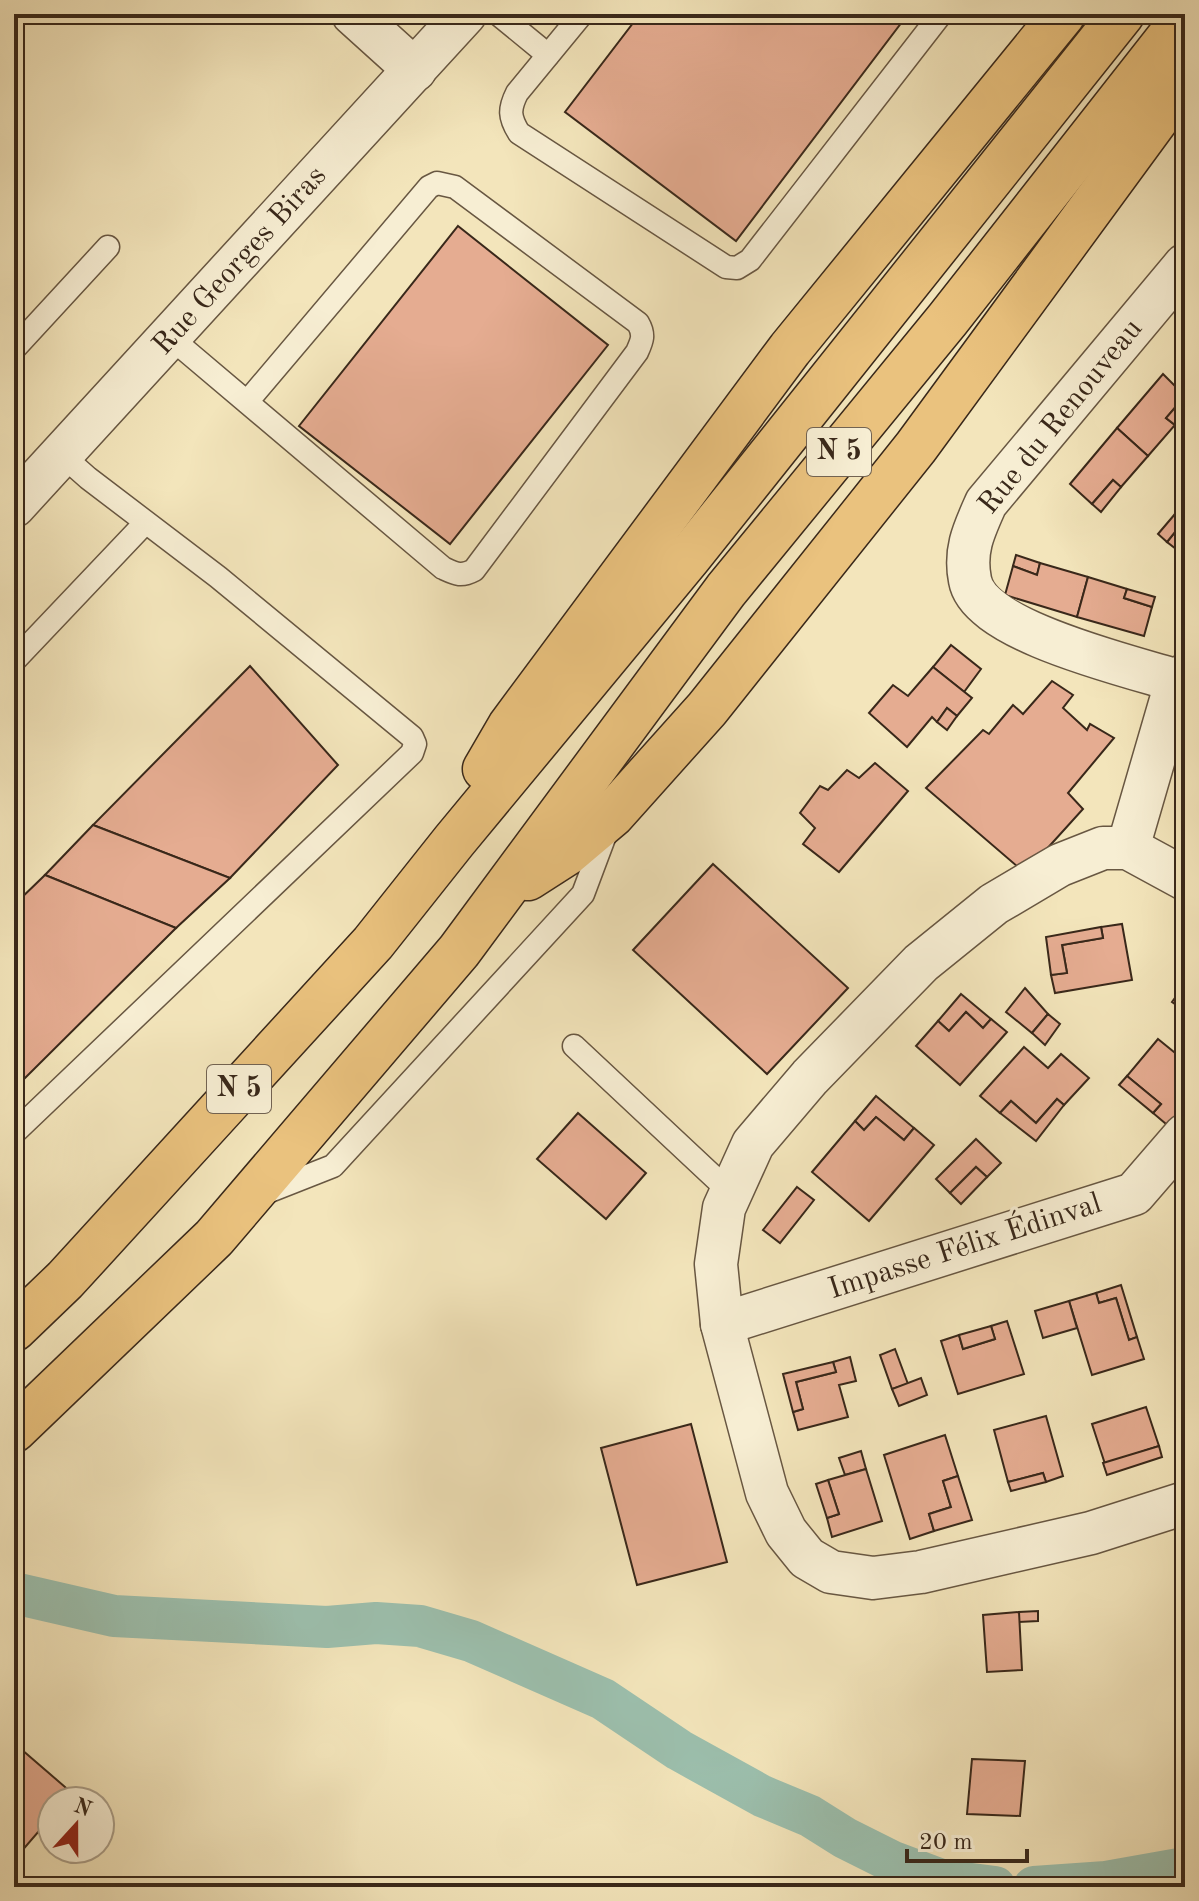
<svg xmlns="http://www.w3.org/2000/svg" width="1199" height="1901" viewBox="0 0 1199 1901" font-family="'Old Standard TT',serif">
	<rect width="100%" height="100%" fill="#f3e5bb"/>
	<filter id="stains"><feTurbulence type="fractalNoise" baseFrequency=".0025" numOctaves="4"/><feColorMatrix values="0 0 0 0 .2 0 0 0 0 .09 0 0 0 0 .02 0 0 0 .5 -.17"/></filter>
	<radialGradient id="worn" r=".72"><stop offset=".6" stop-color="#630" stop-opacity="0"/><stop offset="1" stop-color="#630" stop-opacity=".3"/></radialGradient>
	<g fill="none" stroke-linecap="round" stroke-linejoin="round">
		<g stroke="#9cbfad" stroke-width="42">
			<path d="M14,1593L114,1616L327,1627L376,1623L420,1626L471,1641L603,1699L679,1750L762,1796L810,1816L845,1838L893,1862L941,1880L995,1887"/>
			<path d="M1034,1887L1106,1882L1185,1868"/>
		</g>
	</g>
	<g fill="#e5ac91" stroke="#39281a" stroke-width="2">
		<path d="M640,14H908L736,241L565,112Z"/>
		<path d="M458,226L608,345L450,544L299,426Z"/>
		<path d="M1163,374L1185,396L1166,418L1175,425L1148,456L1117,428Z"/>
		<path d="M1185,396V413L1175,425L1166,418Z"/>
		<path d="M1117,428L1148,456L1121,487L1113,480L1092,504L1070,484Z"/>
		<path d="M1113,480L1121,487L1101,512L1092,504Z"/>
		<path d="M1185,502V556L1167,542L1184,521L1175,514Z"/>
		<path d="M1175,514L1184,521L1167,542L1158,534Z"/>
		<path d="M1016,555L1040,563L1037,575L1013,566Z"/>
		<path d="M1040,563L1088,577L1077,617L1005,595L1013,566L1037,575Z"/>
		<path d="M1088,577L1127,589L1124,598L1152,607L1144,636L1077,617Z"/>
		<path d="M1127,589L1155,597L1152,607L1124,598Z"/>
		<path d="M951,645L981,669L964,692L933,667Z"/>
		<path d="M250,666L338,765L230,878L93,825Z"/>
		<path d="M933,667L972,698L957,716L947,708L937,722L932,717L907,747L869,713L893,685L908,696Z"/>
		<path d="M1052,681L1073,695L1063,708L1087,730L1090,724L1114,738L1068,793L1083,809L1025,873L926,788L983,730L989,734L1013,705L1023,714Z"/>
		<path d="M947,708L957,716L947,730L937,722Z"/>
		<path d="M875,763L908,791L839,872L803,844L815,828L800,813L820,786L828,790L847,770L859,778Z"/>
		<path d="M93,825L230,878L176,928L45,875Z"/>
		<path d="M713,864L848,988L767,1074L633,950Z"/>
		<path d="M45,875L176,928L21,1082L14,1074V905Z"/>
		<path d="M1122,924L1132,980L1055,993L1051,975L1067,973L1062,945L1103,938L1101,927Z"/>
		<path d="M1101,927L1103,938L1062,945L1067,973L1051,975L1046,937Z"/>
		<path d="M1185,984V1011L1172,1002Z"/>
		<path d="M1025,988L1048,1014L1032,1033L1006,1012Z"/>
		<path d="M961,994L991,1019L983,1028L966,1012L949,1031L938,1021Z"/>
		<path d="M966,1012L983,1028L991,1019L1007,1032L960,1085L916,1046L938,1021L949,1031Z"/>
		<path d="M1048,1014L1060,1024L1045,1045L1032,1033Z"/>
		<path d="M1158,1039L1185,1061V1113L1172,1129L1153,1113L1161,1104L1127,1076Z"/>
		<path d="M1024,1047L1048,1068L1061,1054L1089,1078L1064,1105L1057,1099L1036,1123L1011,1101L1000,1113L980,1096Z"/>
		<path d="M1127,1076L1161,1104L1153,1113L1119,1085Z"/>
		<path d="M876,1096L914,1128L904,1140L876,1117L864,1130L855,1121Z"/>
		<path d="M1057,1099L1064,1105L1036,1141L1000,1113L1011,1101L1036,1123Z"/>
		<path d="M578,1113L646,1173L606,1219L537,1159Z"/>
		<path d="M876,1117L904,1140L914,1128L934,1145L869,1221L812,1172L855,1121L864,1130Z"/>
		<path d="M976,1139L1001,1163L987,1177L976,1167L950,1193L936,1179Z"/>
		<path d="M976,1167L987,1177L961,1204L950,1193Z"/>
		<path d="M797,1187L814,1200L780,1243L763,1230Z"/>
		<path d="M1121,1285L1137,1337L1129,1340L1116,1298L1099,1303L1096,1293Z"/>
		<path d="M1096,1293L1099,1303L1116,1298L1129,1340L1137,1337L1144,1359L1092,1375L1069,1301Z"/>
		<path d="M1069,1301L1077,1328L1043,1338L1035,1311Z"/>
		<path d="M1007,1321L1024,1374L958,1394L941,1341L959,1335L963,1349L995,1339L991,1326Z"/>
		<path d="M991,1326L995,1339L963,1349L959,1335Z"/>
		<path d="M895,1349L908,1384L892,1389L880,1355Z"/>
		<path d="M850,1357L856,1381L839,1385L848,1417L798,1430L793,1412L803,1409L796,1382L836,1372L833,1362Z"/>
		<path d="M833,1362L836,1372L796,1382L803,1409L793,1412L783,1374Z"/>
		<path d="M921,1378L927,1395L899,1406L892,1389Z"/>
		<path d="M1146,1407L1159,1446L1105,1464L1092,1424Z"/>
		<path d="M1046,1416L1063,1476L1046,1482L1043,1473L1008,1482L994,1430Z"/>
		<path d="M691,1424L727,1562L637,1585L601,1448Z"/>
		<path d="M945,1435L958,1476L943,1481L951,1507L929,1514L934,1531L910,1539L884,1455Z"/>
		<path d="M1159,1446L1162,1457L1107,1475L1103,1463Z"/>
		<path d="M861,1451L866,1469L845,1475L839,1458Z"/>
		<path d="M866,1469L882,1521L832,1537L827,1518L839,1514L828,1480Z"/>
		<path d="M1043,1473L1046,1482L1011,1491L1008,1482Z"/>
		<path d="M958,1476L972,1520L934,1531L929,1514L951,1507L943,1481Z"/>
		<path d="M828,1480L839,1514L827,1518L816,1484Z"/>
		<path d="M1038,1611V1621L1019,1622V1612Z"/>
		<path d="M1019,1612L1022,1670L987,1672L983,1615Z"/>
		<path d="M14,1743L72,1793L65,1801H52V1816L14,1860Z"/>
		<path d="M972,1759L1025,1761L1020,1816L967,1814Z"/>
	</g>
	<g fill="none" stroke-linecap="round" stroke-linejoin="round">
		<g stroke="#685742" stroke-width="25">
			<g id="lane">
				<path d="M498,14L548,55"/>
				<path d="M582,14L517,93C509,109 509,117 519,133L726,267L737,268L750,260L941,14"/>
				<path d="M171,338L443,568C456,574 461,577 474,570L637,352C642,341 645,335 638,323L455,187L437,183L429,187L247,402"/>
				<path d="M14,349L108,247"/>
				<path d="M14,661L145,523"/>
				<path d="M574,1046L731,1193"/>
				<path d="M14,1133L412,753L415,744L412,737L218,577L88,478L62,455"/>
				<path d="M262,1194L333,1166L583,894L607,830"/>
			</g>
		</g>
		<g stroke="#685742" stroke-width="45">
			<g id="street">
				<path d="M353,14L415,70"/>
				<path d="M14,506L465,14"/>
				<path d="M1181,682C1134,667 979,632 970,580C964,550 974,530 986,503L1185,265"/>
				<path d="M1128,848L1171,700L1185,675"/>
				<path d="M1185,879L1128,848H1103L1060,865L994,904L921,963L810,1077L753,1144L724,1208L716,1264L722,1324L767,1493L786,1532L807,1558L831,1572L873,1578L921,1572L1091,1533L1185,1503"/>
				<path d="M722,1324L1134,1194L1185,1135"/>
			</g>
		</g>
		<g stroke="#39281a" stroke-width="47">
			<g id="highway">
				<path d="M485,769L510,726L790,349L1063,14"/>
				<path d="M528,878L567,853L612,815L707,709L916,447L1185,80"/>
				<path d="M14,1329L65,1280L373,943L454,841L689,557L1122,14"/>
				<path d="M14,1430L214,1238L459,951L726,590L948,319L1185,17"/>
			</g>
		</g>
		<use href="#lane" stroke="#f7eed3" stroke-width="22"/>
		<use href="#street" stroke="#f7eed3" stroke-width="42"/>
		<use href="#highway" stroke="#eac27e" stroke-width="44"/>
	</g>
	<g text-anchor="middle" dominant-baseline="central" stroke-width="7" stroke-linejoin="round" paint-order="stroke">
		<g fill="#f7eed3" stroke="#726352" stroke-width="2">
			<rect x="807" y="428" width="64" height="48" rx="6"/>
			<rect x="207" y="1065" width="64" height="48" rx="6"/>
		</g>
		<g font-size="28" font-weight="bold" fill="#39281a">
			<text x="839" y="452">N 5</text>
			<text x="239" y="1089">N 5</text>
		</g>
		<g font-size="30" fill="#39281a" stroke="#f7eed3">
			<text transform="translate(240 261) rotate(-48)">Rue Georges Biras</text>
			<text transform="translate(1061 417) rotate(-51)">Rue du Renouveau</text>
			<text transform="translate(965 1247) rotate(-18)">Impasse Félix Édinval</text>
		</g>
	</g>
	<rect width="1199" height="1901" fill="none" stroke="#f3e5bb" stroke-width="48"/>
	<rect x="16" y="16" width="1167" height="1869" fill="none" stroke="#39281a" stroke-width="4"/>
	<rect x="24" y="24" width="1151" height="1853" fill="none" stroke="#39281a" stroke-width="2"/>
	<g transform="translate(76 1825) rotate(21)"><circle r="38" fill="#f7eed3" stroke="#ab9f89" stroke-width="2"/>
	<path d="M0-6L14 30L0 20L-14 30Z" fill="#8f2418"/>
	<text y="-12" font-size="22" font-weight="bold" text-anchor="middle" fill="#39281a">N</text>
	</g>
	<path d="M907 1849v12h120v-12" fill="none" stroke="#39281a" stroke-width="4"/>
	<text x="919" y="1849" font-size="24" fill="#39281a" stroke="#f7eed3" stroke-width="6" paint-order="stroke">20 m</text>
	<rect width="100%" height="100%" filter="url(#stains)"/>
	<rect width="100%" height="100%" fill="url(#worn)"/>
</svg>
